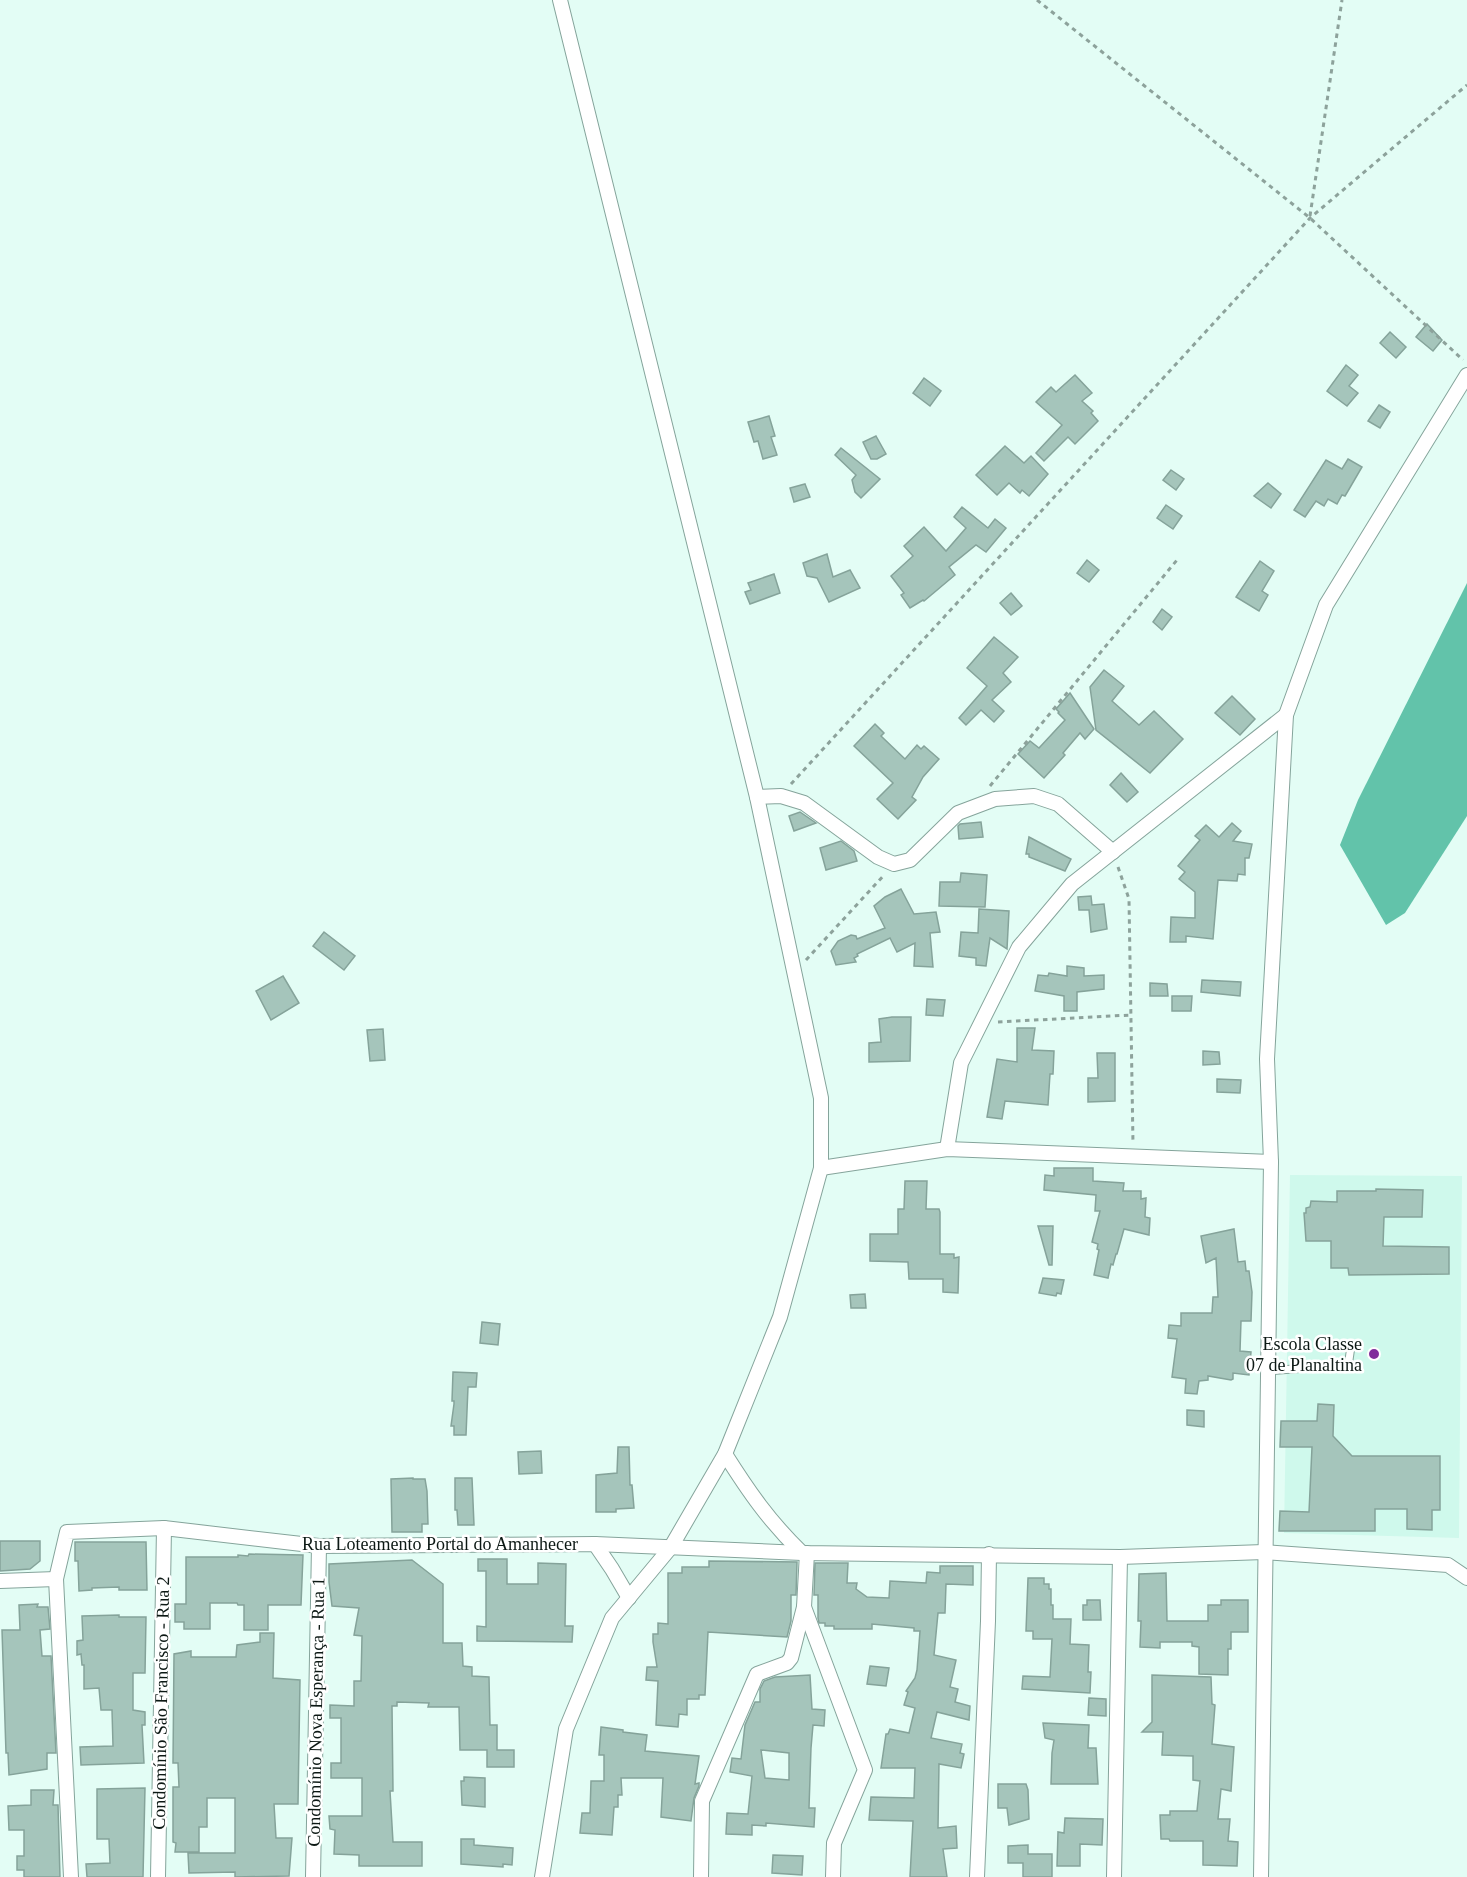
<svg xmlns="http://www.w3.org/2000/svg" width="1467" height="1877" viewBox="0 0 1467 1877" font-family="'Times New Roman',serif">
	<rect width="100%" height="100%" fill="#e3fdf5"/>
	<path fill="#cff9ec" d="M1290,1175L1462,1176L1459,1538L1284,1533Z"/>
	<path fill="#62c3aa" d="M1467,583V816L1405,913L1386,925L1340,845L1358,800Z"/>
	<g fill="#a5c5bb" stroke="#85a39a" stroke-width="1.5" fill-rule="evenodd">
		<path d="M1427,324L1442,340L1433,351L1416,337Z"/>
		<path d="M1390,332L1406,347L1396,358L1380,343Z"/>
		<path d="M1346,365L1358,375L1349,386L1358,393L1347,406L1327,391Z"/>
		<path d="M1075,375L1092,393L1082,401L1093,411L1091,413L1098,421L1075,444L1068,437L1044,461L1036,453L1062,425L1036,402L1051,387L1056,392Z"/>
		<path d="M924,378L941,391L930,406L913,393Z"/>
		<path d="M1379,405L1390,412L1380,428L1368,421Z"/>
		<path d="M769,416L775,436L771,437L777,455L763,459L758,441L754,442L748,422Z"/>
		<path d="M876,436L886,454L877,459H871L863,442Z"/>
		<path d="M1005,446L1024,463L1031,456L1048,474L1029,496L1022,490L1020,493L1009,483L997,495L976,475Z"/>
		<path d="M841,448L880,479L861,498L855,492L852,480L856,475L835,455Z"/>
		<path d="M1348,459L1362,467L1348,491L1345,496L1342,495L1337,504L1328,499L1324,506L1316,501L1305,517L1294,510L1326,460L1342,469Z"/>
		<path d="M1171,470L1184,479L1176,490L1163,480Z"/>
		<path d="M1268,483L1281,494L1271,508L1254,496Z"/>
		<path d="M805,484L810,497L794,502L790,488Z"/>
		<path d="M1166,505L1182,516L1173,529L1157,518Z"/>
		<path d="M962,507L988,528L995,519L1006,528L986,552L976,545L949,567L955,575L924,601L923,600L910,608L901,595L904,593L891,576L913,556L904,546L924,527L946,551L966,528L954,517Z"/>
		<path d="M827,554L833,577L850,570L860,588L829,602L817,578L807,576L803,563Z"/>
		<path d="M1087,560L1099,570L1089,582L1077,573Z"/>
		<path d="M1260,561L1274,571L1262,591L1268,595L1259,611L1236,597Z"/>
		<path d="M774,574L780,593L750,604L745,592L751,590L748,583Z"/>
		<path d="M1011,593L1022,606L1011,615L1000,603Z"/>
		<path d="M1162,609L1172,617L1162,630L1153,622Z"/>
		<path d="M994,637L1018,657L1003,673L1011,682L992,700L1004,711L994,722L981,710L966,725L959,718L987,686L967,668Z"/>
		<path d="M1104,670L1124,686L1112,701L1139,725L1154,711L1183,739L1150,773L1096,730L1090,687Z"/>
		<path d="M1070,693L1094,729L1085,739L1080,733L1063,753L1065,755L1044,778L1018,754L1030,741L1039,748L1065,720L1058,713L1059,712L1056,709Z"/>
		<path d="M1232,696L1255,719L1240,735L1215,713Z"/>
		<path d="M875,724L884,733L881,736L905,759L917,745L921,749L924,746L939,759L923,777L912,797L916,800L898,819L877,799L893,783L854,746Z"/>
		<path d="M1121,773L1138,792L1127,802L1110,785Z"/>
		<path d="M800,812L816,823L794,831L789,816Z"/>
		<path d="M981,822L983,837L959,839L958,826L960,824Z"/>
		<path d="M1232,823L1241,831L1233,841L1252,844L1249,858H1245V875L1238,874L1237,881L1218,880L1213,939L1186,936V942H1170L1171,917L1195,918V892L1179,879L1185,872L1178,866L1200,840L1195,836L1206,825L1219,837Z"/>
		<path d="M1029,837L1071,859L1065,871L1029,857V854H1026Z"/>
		<path d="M841,841L854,851L857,861L826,870L820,848Z"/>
		<path d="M961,873L987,875L985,907L939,906L940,882H960Z"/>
		<path d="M901,889L914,914L936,912L940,932L930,933L933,967L914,966L915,943L897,952L890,938L857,954L858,956L854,958L856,962L836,965L831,951L838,941L851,935L856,936L857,939L885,928L874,906L885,897Z"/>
		<path d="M1091,896L1092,905L1104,904L1107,929L1091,932L1089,910H1079L1078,897Z"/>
		<path d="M979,909L1009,911L1007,949L990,938L986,966L976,965V958L959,956L961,932L978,933Z"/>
		<path d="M324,932L355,956L344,970L313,946Z"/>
		<path d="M1067,966L1084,968V976L1104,975V989L1077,992V1011H1064V996L1035,991L1038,975L1048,976L1049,973L1067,976Z"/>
		<path d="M283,976L299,1003L271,1020L256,991Z"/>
		<path d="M1202,980L1241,982L1240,996L1201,992Z"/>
		<path d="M1150,983L1167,984L1168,996H1150Z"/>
		<path d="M1172,996H1192L1191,1011H1172Z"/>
		<path d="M927,999L945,1000L943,1016L926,1015Z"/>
		<path d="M892,1017H911L910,1061L869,1062V1043L881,1042L879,1019Z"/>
		<path d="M1017,1028H1035L1032,1050L1054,1051L1053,1074H1050L1048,1105L1005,1101L1002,1119L987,1117L997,1059L1017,1062Z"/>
		<path d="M383,1029L385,1060L370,1061L367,1030Z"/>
		<path d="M1203,1051L1219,1052L1220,1064L1203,1065Z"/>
		<path d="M1097,1053H1115V1101L1088,1102V1078H1098Z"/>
		<path d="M1217,1079L1241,1080L1240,1093L1217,1092Z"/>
		<path d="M1054,1168H1093V1181L1124,1183L1123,1191H1141V1199L1146,1198L1145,1217L1150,1218L1149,1235L1124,1229L1117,1254H1116L1113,1265L1111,1264L1108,1278L1094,1275L1099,1250L1097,1249L1098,1244L1092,1242L1100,1211H1095L1096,1195L1044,1190L1045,1175L1054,1176Z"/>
		<path d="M905,1181H927L926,1209H939L940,1212V1254H954V1258L959,1257L958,1293L943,1292V1279H909L908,1262L870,1261V1234H898V1209H904Z"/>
		<path d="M1376,1189L1423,1190L1422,1217H1384L1383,1246L1449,1247V1274L1349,1275L1348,1268H1331V1241H1306L1304,1213H1306V1208L1310,1207L1311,1201L1337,1202V1191H1376Z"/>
		<path d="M1038,1226H1053L1052,1265H1049Z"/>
		<path d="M1234,1229L1238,1262L1245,1261L1246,1271H1249L1252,1292L1251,1321H1241L1240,1351L1251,1352L1249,1375L1233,1373V1379L1231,1380L1208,1376V1380L1199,1381L1197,1394L1185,1393L1186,1379L1172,1377L1177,1339L1168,1338L1169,1325L1181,1326V1313H1212L1213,1297H1218L1216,1258L1206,1263L1201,1236Z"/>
		<path d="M1043,1278L1064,1280L1061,1294L1057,1293L1056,1296L1039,1293Z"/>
		<path d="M865,1294L866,1308H851L850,1295Z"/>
		<path d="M482,1322L500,1324L498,1345L480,1343Z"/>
		<path d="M453,1372L477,1373L476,1387H468L466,1435H454V1426H451L454,1404V1401H452Z"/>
		<path d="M1318,1404L1334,1405L1333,1436L1352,1456H1440V1510H1432V1530L1407,1529V1509H1375V1531H1279L1280,1511L1309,1512L1312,1447H1280L1281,1421H1317Z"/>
		<path d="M1187,1410L1204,1411V1427L1187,1425Z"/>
		<path d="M618,1447H629L630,1485H632L634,1508L616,1509V1512H596V1475L617,1473Z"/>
		<path d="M541,1451L542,1473L519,1474L518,1452Z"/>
		<path d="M413,1478V1479H425L427,1491L428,1524H422V1532H392L391,1479Z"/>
		<path d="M455,1478H472L474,1525H458L457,1510H455Z"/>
		<path d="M0,1541H40V1561L30,1569L0,1571Z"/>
		<path d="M75,1542H146L147,1590H119V1587L92,1588V1590L79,1591L78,1561H75Z"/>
		<path d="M249,1554L303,1555L301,1605H268V1630H244V1605H238L237,1603H210V1629H184V1622H175V1604H186V1557H238V1555L248,1556Z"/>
		<path d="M478,1559H507V1584H538V1563L566,1564L565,1626H573L572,1642L477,1641V1626L486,1627V1571H478Z"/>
		<path d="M412,1560L443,1584V1643H462L463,1666L472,1667V1676L489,1677L490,1725H497V1750H514V1767H487V1750H460L459,1707H428L429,1703L397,1702V1706H392L393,1791H390L393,1842H422V1866H359V1855L334,1854L335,1830L330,1829L329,1816H362V1778H331V1763H341V1718H330V1705L354,1706V1681H361L362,1636L354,1635L359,1608L332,1606L329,1582V1564Z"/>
		<path d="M709,1561L797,1562L796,1595H791V1621L787,1637L708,1632L705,1695H699V1699H687V1715L679,1714L678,1727L656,1725L658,1681L646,1680L647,1667H657L653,1642V1634H658V1623L668,1624V1573H682V1567H709Z"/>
		<path d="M815,1563H848L847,1583H857L856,1589L867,1597L889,1598L890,1581L926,1583L927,1572L940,1573V1566H973V1585L946,1584L945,1613H938L934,1655L956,1660L950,1687L958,1689L955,1702L970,1706L969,1720L937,1712L931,1738L962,1744L960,1753L964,1754L961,1768L939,1764L938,1828L956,1826L957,1848L943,1849L947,1877H910L913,1821L869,1820L871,1797L914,1798L915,1768H881L886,1734H888L890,1729L909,1733L915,1708L904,1705L908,1692L906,1691L915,1678L917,1670L920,1631H914V1628L872,1624V1629H834V1626H825V1623H819L818,1618V1595H814Z"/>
		<path d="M1166,1573L1167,1621H1208V1605H1221V1600H1248V1632H1231V1649H1228V1675L1199,1674V1647L1192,1646V1642H1160V1648L1140,1647L1141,1621H1138L1139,1574Z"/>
		<path d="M1028,1578H1044V1584H1049V1589H1051V1605H1053V1619H1071L1070,1644L1089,1645L1088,1672H1091L1090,1693L1022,1689L1023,1676L1050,1677L1052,1639H1033V1631H1026Z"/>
		<path d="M1087,1600H1100L1101,1620H1083V1605H1087Z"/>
		<path d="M38,1604L37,1607H48L50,1629L40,1630L42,1656H51L56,1753H47V1769L9,1775L8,1753H6L2,1630H20L19,1605Z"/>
		<path d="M119,1615V1617H146L145,1673H133V1710L145,1712V1725H142L144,1763L81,1765L80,1747L113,1746L112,1710H101L99,1688L84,1689V1665H82L81,1654L77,1655V1641L83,1640L82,1616Z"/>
		<path d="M260,1633H274L273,1678L300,1680L298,1804H274L276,1838H292L289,1876L235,1877V1872L189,1873L188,1853H235V1798H207V1827H199V1852H175L176,1843L173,1842V1787H179L178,1763H173L174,1654L191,1651V1657H236L237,1645L260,1642Z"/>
		<path d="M870,1666L889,1668L886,1686L867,1684Z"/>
		<path d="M810,1675L812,1709L825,1710L824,1726L813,1725L811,1748L809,1808H815L814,1827L766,1823V1826L752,1825V1835L726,1834L727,1813L748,1814L752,1776L730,1772L732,1758L741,1759L745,1725L755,1702H760V1689L764,1681L775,1677ZM761,1750L789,1753V1780L765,1778Z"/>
		<path d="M1152,1675L1211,1677L1212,1704L1215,1705L1212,1744L1234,1747L1231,1791L1221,1789L1218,1819H1230L1228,1841L1238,1842L1237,1866L1203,1865V1841H1170L1169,1839H1161L1160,1815H1170V1811H1197L1200,1781L1193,1780V1756L1162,1755L1163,1732H1142L1152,1722Z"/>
		<path d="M1089,1698L1106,1699V1716L1088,1715Z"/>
		<path d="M1043,1723L1089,1725L1088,1748H1096L1098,1784H1051L1052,1753L1054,1740L1045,1738Z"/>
		<path d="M601,1727L623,1730V1732L647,1735L645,1751L699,1756L695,1784L699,1783V1786L694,1798L691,1821L661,1817L663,1778H621L622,1795H618V1807H614L612,1835L580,1833L582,1813H590L591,1781H604V1755H599Z"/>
		<path d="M464,1777L485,1778V1807L462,1805L461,1781H464Z"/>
		<path d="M998,1784H1026L1028,1790L1029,1819L1009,1825L1007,1808H998Z"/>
		<path d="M145,1788L143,1877H87L86,1864L110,1863L109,1839H97V1789Z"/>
		<path d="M31,1790H54L53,1805H58L60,1877H24V1870H17V1856H24V1830H9L8,1806L31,1805Z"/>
		<path d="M1065,1818L1103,1819L1102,1845L1080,1844V1866H1057L1058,1832L1064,1833Z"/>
		<path d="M461,1839H474V1845L513,1848L512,1865L503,1864V1867L461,1864Z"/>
		<path d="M1028,1845V1854H1052V1877H1023V1863H1008V1846Z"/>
		<path d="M773,1855L803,1856L802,1875L772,1873Z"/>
	</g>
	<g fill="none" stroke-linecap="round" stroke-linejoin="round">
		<g stroke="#85a49b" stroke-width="9">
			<path id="service" d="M1267,1371L1346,1365L1349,1360L1351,1346"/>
		</g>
		<g stroke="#85a49b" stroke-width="16">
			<g id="minor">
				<path d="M757,797L781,796L804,803L878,857L894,864L910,860L958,813L995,799L1034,796L1058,804L1113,852"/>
				<path d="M947,1149L961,1063L1019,947L1072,884L1286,715"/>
				<path d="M821,1168L947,1149L1271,1162"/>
				<path d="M725,1454C749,1492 769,1521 802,1553"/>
				<path d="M595,1544L612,1569L629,1598"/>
				<path d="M0,1581L56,1579"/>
				<path d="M804,1607L865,1770L834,1843L833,1877"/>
				<path d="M71,1877L56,1579L67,1532L164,1528L319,1546L595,1544L802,1553L1120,1557L1264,1552L1448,1565L1467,1578"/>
				<path d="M158,1877L164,1528"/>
				<path d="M313,1877L319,1546"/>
				<path d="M542,1877L566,1729L612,1618L671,1547L725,1454L780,1317L821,1168V1098L757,797L560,0"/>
				<path d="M701,1877L702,1801L757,1674L787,1663L791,1658L804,1607L807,1553"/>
				<path d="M977,1877L988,1621L989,1554"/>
				<path d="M1114,1877L1120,1557"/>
				<path d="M1261,1877L1271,1162L1267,1059L1286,715L1326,605L1467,375"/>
			</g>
		</g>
		<g stroke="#8da29b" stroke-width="3" stroke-dasharray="4.5 4.5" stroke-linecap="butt">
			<path d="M1037,0L1310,218L1463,360"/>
			<path d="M1310,216L1342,0"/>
			<path d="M791,784L1310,218L1467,85"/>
			<path d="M990,786L1177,560"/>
			<path d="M1118,867L1129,899L1133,1144"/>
			<path d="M806,960L885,874"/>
			<path d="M998,1022L1131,1015"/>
		</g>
		<use href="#service" stroke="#fff" stroke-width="7"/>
		<use href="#minor" stroke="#fff" stroke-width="14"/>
	</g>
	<circle fill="#812d9b" stroke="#fff" stroke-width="2" cx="1374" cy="1354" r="6"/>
	<g text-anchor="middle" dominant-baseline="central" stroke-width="5" stroke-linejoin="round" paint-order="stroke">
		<g font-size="18" fill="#0c1814" stroke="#fff" text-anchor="end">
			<text x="1362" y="1344">Escola Classe<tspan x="1362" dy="21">07 de Planaltina</tspan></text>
		</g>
		<g font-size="18" fill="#0c1814" stroke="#fff">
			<text x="440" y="1544">Rua Loteamento Portal do Amanhecer</text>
			<text transform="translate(161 1703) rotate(-89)">Condomínio São Francisco - Rua 2</text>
			<text transform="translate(316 1712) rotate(-89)">Condomínio Nova Esperança - Rua 1</text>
		</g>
	</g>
</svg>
